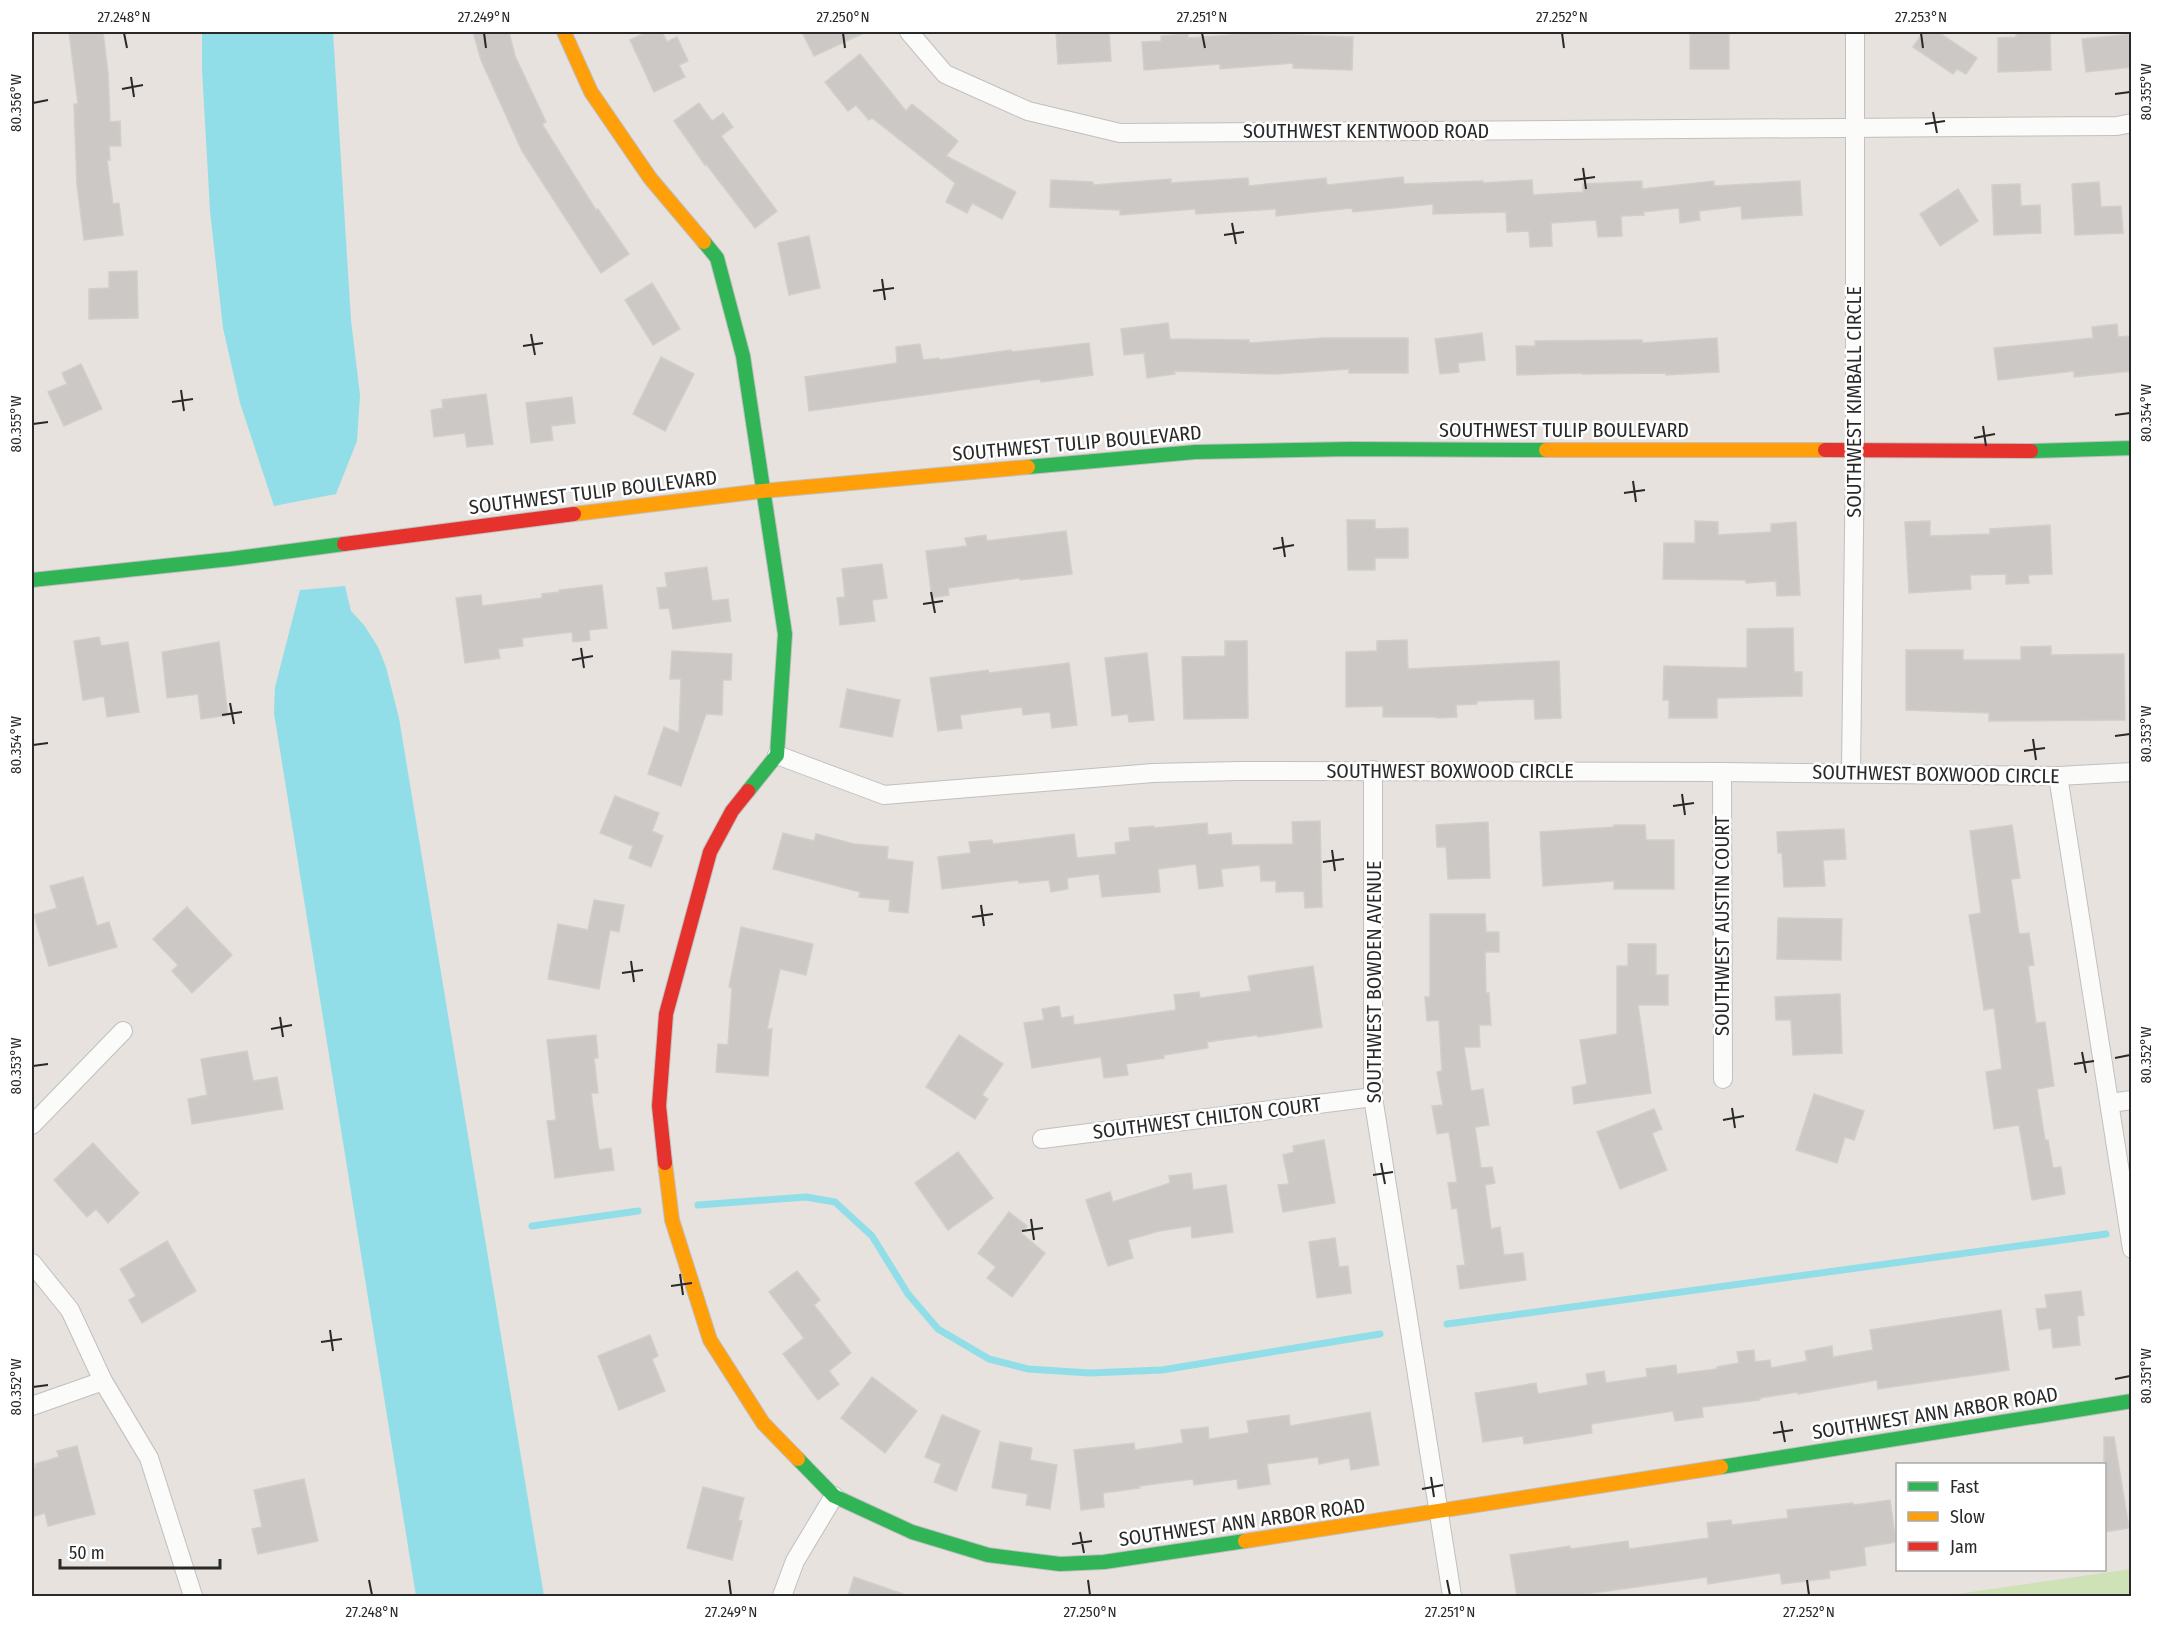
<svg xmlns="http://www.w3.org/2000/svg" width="2163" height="1628" viewBox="0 0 2163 1628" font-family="'Fira Sans Condensed',sans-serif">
	<rect width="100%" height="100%" fill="#e7e2de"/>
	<path fill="#cee1b7" d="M2131,1569V1596H1943Z"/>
	<g fill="#92dee8">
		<path d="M202,32H333L351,320L360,395L357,441L336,494L274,506L240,403L223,328L210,211L202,69Z"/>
		<path d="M345,586L351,611L364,625L378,647L386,667L399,718L544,1596H416L274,713L275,687L300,590Z"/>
	</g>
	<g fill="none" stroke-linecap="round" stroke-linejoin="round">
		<g stroke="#92dee8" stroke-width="7">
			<path d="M698,1205L806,1197L835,1202L872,1236L908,1294L938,1329L989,1359L1028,1369L1090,1373L1162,1370L1380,1334"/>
			<path d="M532,1226L638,1211"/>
			<path d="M1447,1324L2106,1234"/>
		</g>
	</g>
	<g fill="#ccc8c5" stroke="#d2ceca" stroke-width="1.5">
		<path d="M69,32H103L108,73L110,122L120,121L121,146H109L110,160H107L113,204L119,203L123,235L84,240L77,185L74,104H78Z"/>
		<path d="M473,32H509L515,56L546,122L542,124L596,210L598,209L629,254L601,273L522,151L481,60Z"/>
		<path d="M648,32H662L667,42L677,37L688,61L679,65L685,77L654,92L630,40Z"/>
		<path d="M802,32H866L814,56Z"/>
		<path d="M1056,32H1109L1111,61L1058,64Z"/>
		<path d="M1271,32V34L1353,37L1352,70L1293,68V63L1220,69V64L1144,70L1142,42L1161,41V36L1188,34V38Z"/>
		<rect x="1690" y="32" width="39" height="37"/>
		<path d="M1923,32H1938L1977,58L1966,74L1957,69L1953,74L1913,47Z"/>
		<path d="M2016,32H2050L2051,70L1998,72V38L2016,37Z"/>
		<path d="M2132,34V67L2086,72L2082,39Z"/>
		<path d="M860,54L906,111L912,104L958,141L946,156L1016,192L1002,219L972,203L967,213L946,202L955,183L872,118L869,120L856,105L848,111L825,82Z"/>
		<path d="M699,103L712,121L723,113L733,127L721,136L777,211L755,228L706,164L705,165L674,121Z"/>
		<path d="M1403,177L1404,184L1483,181V183L1532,180L1533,195L1583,192V184L1642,181V189L1714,181V186L1800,181L1802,215L1742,219L1741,206L1699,211L1700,220L1680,223L1679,208L1643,212L1644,215L1621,216L1622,236L1598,237L1596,220L1551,223L1552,246L1530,247L1529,231L1507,232L1506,212L1433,214V204L1353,212L1352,208L1276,216V209L1196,214L1195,209L1120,215V210L1050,207L1051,180L1093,182V185L1171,179V183L1248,178L1249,186L1326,178L1327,185Z"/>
		<path d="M2099,182L2101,207L2121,206L2123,233L2075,235L2072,184Z"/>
		<path d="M2020,184L2021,206L2040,205L2041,233L1994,235L1992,185Z"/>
		<path d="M1958,189L1978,221L1940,246L1920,214Z"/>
		<path d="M809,236L820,288L789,295L778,243Z"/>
		<path d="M137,271L138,318L89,319V289L109,288V272Z"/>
		<path d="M652,283L680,329L653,345L625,300Z"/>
		<path d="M1168,323L1170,339L1249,340V343L1325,338H1408V373H1349V369L1276,374L1174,371L1175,374L1147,378L1144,353L1124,355L1121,329Z"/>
		<path d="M2117,324L2118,337L2130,336L2132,371L2074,377V371L1998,380L1994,348L2093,338L2092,327Z"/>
		<path d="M1482,333L1485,360L1458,363L1459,372L1440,374L1435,339Z"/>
		<path d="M1717,338L1719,372L1666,375V373L1582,374V373L1517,375L1516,346H1535V341L1642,340V343Z"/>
		<path d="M1089,343L1093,375L1041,382L1040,379L809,411L805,377L897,363L896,347L920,344L923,360L939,358V360L1011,350V352Z"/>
		<path d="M661,357L694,374L665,431L633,414Z"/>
		<path d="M81,364L102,409L64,426L48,392L67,384L62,373Z"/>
		<path d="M486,394L493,444L467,447L465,433L434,437L431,410L443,408L442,400Z"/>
		<path d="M572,397L575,423L551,426L553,440L531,443L526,403Z"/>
		<path d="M1347,520H1375V529L1408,528V558H1375V570H1348Z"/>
		<path d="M1695,521L1718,522V535L1771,532V524L1796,522L1800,595L1777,596L1776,581L1746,583V580L1663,579L1664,543H1695Z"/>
		<path d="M1930,521V536L1990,534V529L2050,525L2052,574L2028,575L2029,583L2006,584V574L1970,575L1971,589L1909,593L1905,522Z"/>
		<path d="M1066,531L1072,574L1020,580V578L948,588L949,595L932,598L926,551L967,546L965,538L986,535L987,541Z"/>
		<path d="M882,564L887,598L872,600L875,621L840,625L837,598L845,597L842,569Z"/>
		<path d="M707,567L712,601L728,599L731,621L673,629L669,608L660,609L657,588L667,587L665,573Z"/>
		<path d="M602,585L607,628L589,630L590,640L573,642L572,632L522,638L523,646L498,649L500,658L465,663L456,598L481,595L482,606L542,598V594L560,592L559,590Z"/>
		<path d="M1793,628L1794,672H1802V696L1717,698V718H1669V700H1663L1664,666L1747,668V629Z"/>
		<path d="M99,637L101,646L128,642L139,712L107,717L104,696L83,700L74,641Z"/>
		<path d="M1407,640L1408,669L1559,661L1561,718L1535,719L1534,699L1477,701V704L1456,705L1457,717L1436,718V717H1383V706L1346,707V652L1377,651V641Z"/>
		<path d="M1225,641H1247L1248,718L1184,719L1182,657L1225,656Z"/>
		<path d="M219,642L228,715L201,719L198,694L167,698L162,652Z"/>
		<path d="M2051,646V655L2124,654L2125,720L1989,721V713L1906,710V650H1963V660H2021V647Z"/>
		<path d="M672,651L732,654L731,680H723L722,715L706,714L681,786L648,774L664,727L679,733L681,679H670Z"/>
		<path d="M1147,653L1154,720L1129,722L1128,714L1112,716L1105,658Z"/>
		<path d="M1069,663L1077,725L1052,728L1050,712L1023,715L1022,707L960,715L962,728L938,731L930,678L988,670L989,673Z"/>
		<path d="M847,689L900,700L892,737L840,727Z"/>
		<path d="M615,796L659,813L652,831L663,836L651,867L629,858L633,846L600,833Z"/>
		<path d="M1320,821L1322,907L1305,908L1304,891L1276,892V881H1261L1260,865L1221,869L1223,886L1199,889L1196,864L1158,869L1160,892L1102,897L1099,874L1067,878L1068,889L1051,892L1049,880L1019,883L1018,880L942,889L938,857L971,853L969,842L992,840L993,844L1074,834L1077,858L1116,854L1115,843L1130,841L1129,828L1154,826V828L1207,823L1208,835L1231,833L1232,845L1293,844L1292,822Z"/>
		<path d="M1488,822L1490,878L1448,879L1446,847H1437L1436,825Z"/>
		<path d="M1614,825H1645L1646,840H1674V889H1614V881L1543,886L1540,832L1614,827Z"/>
		<path d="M2012,825L2020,878L2011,879L2019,934L2029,933L2034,965L2028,966L2036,1023L2045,1022L2054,1086L2037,1089L2045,1140H2048L2053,1168L2061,1167L2065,1194L2032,1200L2019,1125L1994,1129L1986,1072L2002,1069L1994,1008L1984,1010L1969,915L1981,913L1970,831Z"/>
		<path d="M1844,829L1846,859L1823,860L1825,886L1784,887L1782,853H1778L1777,832Z"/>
		<path d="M783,833L814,841L816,834L854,844L888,847L887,859L913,862L908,913L889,911L890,900L859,897L860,892L773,869Z"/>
		<path d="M83,877L97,926L109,922L117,947L49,966L34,915L57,908L50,886Z"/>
		<path d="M594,900L624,905L619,932L610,930L599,989L548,979L558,924L588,930Z"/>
		<path d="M187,907L232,955L192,993L172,971L178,965L153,939Z"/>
		<path d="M1430,914H1485L1486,932H1499V952H1485L1486,993H1489L1491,1025H1479L1480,1047H1464L1471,1091L1483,1089L1489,1125L1475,1127L1481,1168L1492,1167L1495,1183L1485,1185L1491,1229L1500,1227L1504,1255L1523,1253L1526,1280L1460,1289L1457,1266L1465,1265L1457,1208L1452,1209L1448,1183L1457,1182L1449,1132L1437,1134L1432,1106L1443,1105L1437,1072L1442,1071L1439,1020L1427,1021L1425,997H1430Z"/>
		<path d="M1778,918L1842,919L1841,960L1777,959Z"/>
		<path d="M741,927L813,944L806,975L780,969L767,1029H772L768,1076L716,1072L718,1044L728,1045L732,988L729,987Z"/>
		<path d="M1628,944H1656V975H1668V1005H1638L1651,1093L1574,1104L1572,1087L1587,1084L1580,1040L1617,1034V966H1628Z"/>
		<path d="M1313,966L1322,1027L1258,1037L1257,1035L1207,1042L1208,1048L1164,1055V1058L1126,1064L1128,1075L1104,1078L1101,1057L1032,1068L1024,1023L1044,1020L1042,1009L1059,1006L1061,1018L1073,1016L1074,1025L1176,1010L1174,995L1199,992L1200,998L1251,991L1248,976Z"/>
		<path d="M1840,994L1842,1053L1793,1055L1791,1020H1776L1775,997Z"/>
		<path d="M596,1035L598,1058H594L598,1093H591L599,1150L611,1148L614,1170L555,1178L547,1121L556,1120L547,1040Z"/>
		<path d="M959,1035L1003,1064L982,1095L988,1099L975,1119L926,1087Z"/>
		<path d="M247,1051L253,1081L277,1077L283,1109L192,1124L188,1099L207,1095L201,1059Z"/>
		<path d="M1814,1094L1864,1111L1854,1140L1845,1137L1837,1163L1796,1150Z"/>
		<path d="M1654,1109L1662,1129L1652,1133L1667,1170L1620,1189L1597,1132Z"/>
		<path d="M1324,1140L1335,1203L1283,1212L1278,1185L1289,1184L1283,1155L1294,1152L1293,1146Z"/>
		<path d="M93,1143L139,1193L108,1223L96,1209L87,1217L54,1180Z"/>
		<path d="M958,1152L993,1198L948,1230L915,1183Z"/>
		<path d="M1191,1173L1193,1190L1226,1185L1233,1232L1192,1238L1191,1226L1159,1231L1128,1240L1133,1258L1108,1266L1086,1200L1110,1192L1113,1202L1170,1183L1169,1176Z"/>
		<path d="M1009,1212L1027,1226L1021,1233L1045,1253L1012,1297L987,1278L996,1267L978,1253Z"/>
		<path d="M1335,1238L1339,1267L1348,1266L1351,1293L1317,1298L1309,1242Z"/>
		<path d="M167,1241L196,1291L142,1323L129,1300L136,1296L120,1269Z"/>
		<path d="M797,1271L820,1300L814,1305L851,1353L829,1371L839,1384L818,1400L783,1354L804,1338L769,1292Z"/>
		<path d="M2081,1291L2084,1315L2077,1316L2080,1345L2053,1348L2051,1328L2039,1330L2036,1309L2047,1308L2045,1295Z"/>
		<path d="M2001,1310L2009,1370L1878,1389L1877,1380L1798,1394V1392L1760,1398V1400L1702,1407L1703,1417L1675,1421L1673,1411L1591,1424L1592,1433L1569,1437L1524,1444L1523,1436L1483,1442L1475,1393L1536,1383L1538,1394L1588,1385L1586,1374L1604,1371L1606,1383L1647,1377L1646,1369L1676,1365L1677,1374L1717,1369V1367L1739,1363L1737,1352L1754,1350L1755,1362L1770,1360L1771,1368L1807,1361L1805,1351L1832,1346L1833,1357L1873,1350L1870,1330Z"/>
		<path d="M650,1335L658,1356L652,1359L665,1391L619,1410L598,1356Z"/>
		<path d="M872,1377L917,1411L885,1453L841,1418Z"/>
		<path d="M1370,1412L1379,1465L1351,1470L1349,1458L1319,1464L1318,1457L1267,1464L1270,1484L1238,1489L1237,1479L1194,1485L1193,1479L1139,1486L1140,1488L1103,1493L1104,1507L1081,1510L1074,1450L1134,1443L1135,1450L1183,1443L1181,1430L1208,1427L1209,1439L1249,1433L1247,1421L1289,1415L1290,1426Z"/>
		<path d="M942,1415L980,1431L956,1491L934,1482L941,1464L925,1457Z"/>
		<path d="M2104,1437H2114L2129,1528L2104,1532Z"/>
		<path d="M1000,1442L1032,1448L1030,1460L1057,1465L1050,1509L1026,1505L1028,1494L992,1488Z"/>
		<path d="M77,1446L95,1514L48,1526L45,1513L32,1517V1468L36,1467L35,1464L59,1457L57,1451Z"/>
		<path d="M304,1479L318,1541L258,1554L252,1529L262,1527L254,1490Z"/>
		<path d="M703,1487L744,1498L738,1520L742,1521L732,1560L687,1548Z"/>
		<path d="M1890,1500L1896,1542L1864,1547L1866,1565L1829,1571L1830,1578L1782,1584L1780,1573L1708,1584L1707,1577L1572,1596H1517L1510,1555L1570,1546V1549L1628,1541L1629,1549L1709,1538L1707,1523L1731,1520L1732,1525L1788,1518L1787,1510L1853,1503L1854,1505Z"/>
		<path d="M854,1577L903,1594L902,1596H848Z"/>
	</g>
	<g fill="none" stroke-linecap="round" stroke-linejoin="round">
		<g stroke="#c1bfc0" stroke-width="20">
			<g id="street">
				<path d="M909,32L945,74L1028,111L1120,133L2117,126L2132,123"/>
				<path d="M777,755L884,795L1153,773L1238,771L1722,772L2058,776L2132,772"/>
				<path d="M1373,770V1097L1452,1596"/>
				<path d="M1722,772L1723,1079"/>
				<path d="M1851,773L1855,451V32"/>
				<path d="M2058,776L2132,1249"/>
				<path d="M2110,1103L2132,1100"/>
				<path d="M32,1125L123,1031"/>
				<path d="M1042,1139L1373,1097"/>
				<path d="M32,1263L70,1310L103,1381L149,1458L193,1596"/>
				<path d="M32,1406L103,1381"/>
				<path d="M782,1596L795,1561L834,1496"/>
			</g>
		</g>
		<g stroke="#c1bfc0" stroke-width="16">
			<g id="fast">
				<path d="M704,242L717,258L743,356L785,634L777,755L748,791"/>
				<path d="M2031,451L2132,448"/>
				<path d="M1028,467L1195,452L1351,449L1546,450"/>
				<path d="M32,580L230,559L344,544"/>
				<path d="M798,1459L834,1496L912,1532L988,1555L1060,1564L1104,1562L1245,1541"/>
				<path d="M1721,1467L2132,1401"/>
			</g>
		</g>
		<g stroke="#c1bfc0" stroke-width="16">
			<g id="slow">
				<path d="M564,32L591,92L650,178L704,242"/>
				<path d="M1546,450H1825"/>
				<path d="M574,514L762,491L1028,467"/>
				<path d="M665,1163L672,1220L710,1340L763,1423L798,1459"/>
				<path d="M1245,1541L1721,1467"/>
			</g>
		</g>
		<g stroke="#c1bfc0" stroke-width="16">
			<g id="jam">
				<path d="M1825,450L2031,451"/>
				<path d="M344,544L574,514"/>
				<path d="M665,1163L659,1106L666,1014L710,852L732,811L748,791"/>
			</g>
		</g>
		<use href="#street" stroke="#fbfbfa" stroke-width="18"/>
		<use href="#fast" stroke="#30b455" stroke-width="14"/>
		<use href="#slow" stroke="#ff9f0a" stroke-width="14"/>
		<use href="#jam" stroke="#e5322d" stroke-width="14"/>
	</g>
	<path fill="none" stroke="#292929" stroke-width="2" d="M124,33L127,48M484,33L486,48M843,33L845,48M1202,33L1205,48M1562,33L1564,48M1921,33L1923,48M131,77L134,97M122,89L143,85M2115,94L2130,92M33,103L48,100M1933,112L1937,133M1925,124L1945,121M1583,168L1586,189M1574,180L1595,177M1232,223L1236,244M1224,235L1244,232M882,279L885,300M873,291L894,288M531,334L535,355M523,346L543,343M181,390L184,411M172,402L193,399M2115,415L2130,413M33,424L48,422M1983,426L1986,446M1974,438L1995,434M1633,481L1636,502M1624,493L1645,490M1282,537L1285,557M1273,549L1294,545M931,592L935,613M923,604L943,601M581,648L584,668M572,660L593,656M230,703L234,724M222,715L242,712M2115,736L2130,734M2033,739L2036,760M33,745L48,743M2024,751L2045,748M1682,794L1685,815M1673,806L1694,803M1332,850L1335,871M1323,862L1344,859M981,905L984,926M972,917L993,914M631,961L634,982M622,973L643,970M280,1017L283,1037M271,1029L292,1025M2082,1052L2086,1073M2115,1058L2130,1055M2074,1064L2094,1061M33,1066L48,1064M1732,1108L1735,1128M1723,1120L1744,1116M1381,1163L1385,1184M1373,1175L1393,1172M1031,1219L1034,1240M1022,1231L1043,1228M680,1274L683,1295M671,1286L692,1283M330,1330L333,1351M321,1342L342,1339M2115,1379L2130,1376M33,1387L48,1385M1781,1421L1785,1442M1773,1433L1793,1430M1431,1477L1434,1497M1422,1489L1443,1485M1080,1532L1084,1553M1072,1544L1092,1541M369,1580L372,1595M729,1580L731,1595M1088,1580L1090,1595M1447,1580L1450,1595M1807,1580L1809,1595"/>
	<g text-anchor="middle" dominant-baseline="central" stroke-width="5" stroke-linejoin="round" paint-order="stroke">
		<g font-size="20" fill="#292929" stroke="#fff">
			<text x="1366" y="131">SOUTHWEST KENTWOOD ROAD</text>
			<text transform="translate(1854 402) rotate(-90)">SOUTHWEST KIMBALL CIRCLE</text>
			<text x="1564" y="430">SOUTHWEST TULIP BOULEVARD</text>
			<text transform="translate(1077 443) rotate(-5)">SOUTHWEST TULIP BOULEVARD</text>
			<text transform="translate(593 492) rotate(-7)">SOUTHWEST TULIP BOULEVARD</text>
			<text x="1450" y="771">SOUTHWEST BOXWOOD CIRCLE</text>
			<text transform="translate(1936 774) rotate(1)">SOUTHWEST BOXWOOD CIRCLE</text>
			<text transform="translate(1722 926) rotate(-90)">SOUTHWEST AUSTIN COURT</text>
			<text transform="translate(1374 982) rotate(-90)">SOUTHWEST BOWDEN AVENUE</text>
			<text transform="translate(1207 1118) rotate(-7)">SOUTHWEST CHILTON COURT</text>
			<text transform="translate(1935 1413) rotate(-9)">SOUTHWEST ANN ARBOR ROAD</text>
			<text transform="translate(1242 1522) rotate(-8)">SOUTHWEST ANN ARBOR ROAD</text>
		</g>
	</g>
	<rect width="2163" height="1628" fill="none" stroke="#ffffff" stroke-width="66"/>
	<rect x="1896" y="1463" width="210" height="108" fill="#ffffff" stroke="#a9a9a9" stroke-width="1.5"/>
	<rect x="1908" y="1482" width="30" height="9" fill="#30b455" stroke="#a9a9a9" stroke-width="1.5"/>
	<text x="1950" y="1493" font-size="18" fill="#292929">Fast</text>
	<rect x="1908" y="1512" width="30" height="9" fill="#ff9f0a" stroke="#a9a9a9" stroke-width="1.5"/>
	<text x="1950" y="1523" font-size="18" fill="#292929">Slow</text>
	<rect x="1908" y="1542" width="30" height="9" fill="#e5322d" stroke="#a9a9a9" stroke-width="1.5"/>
	<text x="1950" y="1553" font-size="18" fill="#292929">Jam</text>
	<path d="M60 1559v9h160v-9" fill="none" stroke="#292929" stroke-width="3"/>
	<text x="69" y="1559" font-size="18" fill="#292929" stroke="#ffffff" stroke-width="4.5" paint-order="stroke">50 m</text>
	<rect x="33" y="33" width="2097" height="1562" fill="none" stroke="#292929" stroke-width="2"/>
	<g font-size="15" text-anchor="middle" fill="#292929">
		<text x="124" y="22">27.248°N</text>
		<text x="484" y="22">27.249°N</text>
		<text x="843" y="22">27.250°N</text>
		<text x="1202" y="22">27.251°N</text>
		<text x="1562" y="22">27.252°N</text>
		<text x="1921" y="22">27.253°N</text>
		<text transform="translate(2146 92) rotate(-90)" y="5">80.355°W</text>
		<text transform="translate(16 103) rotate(-90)" y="5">80.356°W</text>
		<text transform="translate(2146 413) rotate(-90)" y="5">80.354°W</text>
		<text transform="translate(16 424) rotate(-90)" y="5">80.355°W</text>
		<text transform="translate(2146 734) rotate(-90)" y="5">80.353°W</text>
		<text transform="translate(16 745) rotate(-90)" y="5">80.354°W</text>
		<text transform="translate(2146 1055) rotate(-90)" y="5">80.352°W</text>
		<text transform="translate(16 1066) rotate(-90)" y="5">80.353°W</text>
		<text transform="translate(2146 1376) rotate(-90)" y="5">80.351°W</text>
		<text transform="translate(16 1387) rotate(-90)" y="5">80.352°W</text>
		<text x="372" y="1617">27.248°N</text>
		<text x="731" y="1617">27.249°N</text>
		<text x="1090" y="1617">27.250°N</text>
		<text x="1450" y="1617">27.251°N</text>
		<text x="1809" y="1617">27.252°N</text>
	</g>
</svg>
